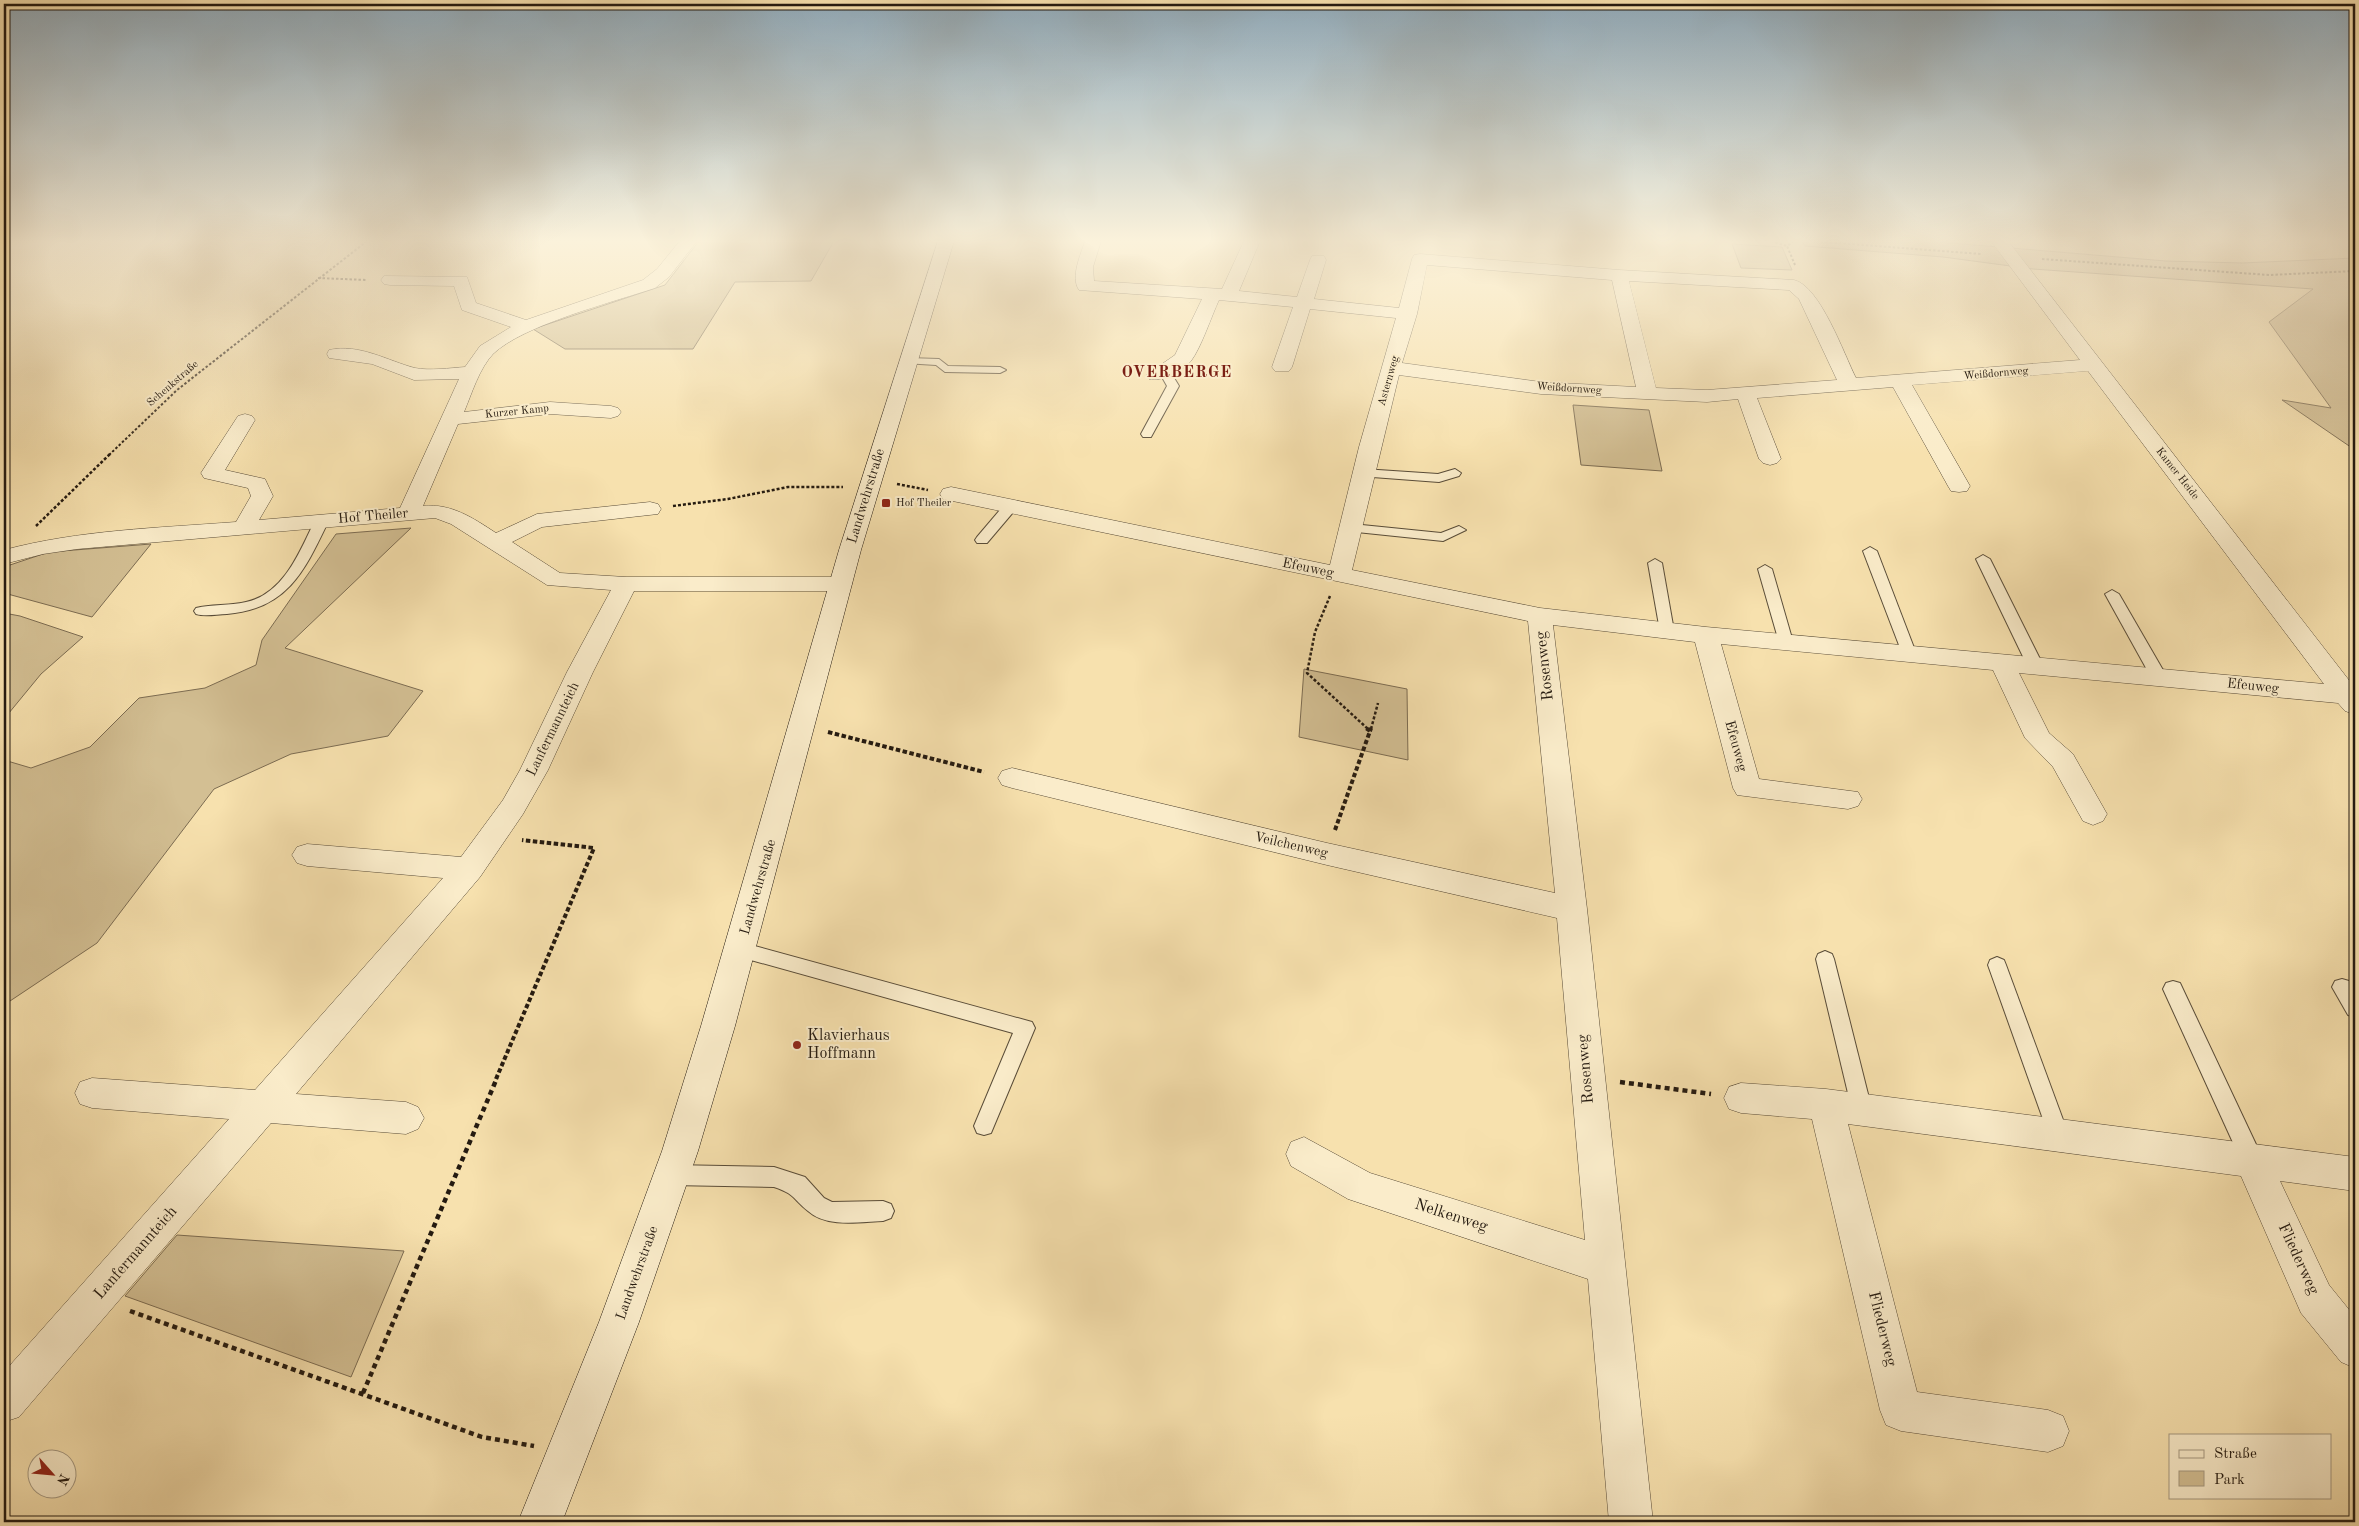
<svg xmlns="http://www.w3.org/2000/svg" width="2359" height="1526" viewBox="0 0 2359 1526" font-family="'Old Standard TT',serif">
	<rect width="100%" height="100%" fill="#f7e1ae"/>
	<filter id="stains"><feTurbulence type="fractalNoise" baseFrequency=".004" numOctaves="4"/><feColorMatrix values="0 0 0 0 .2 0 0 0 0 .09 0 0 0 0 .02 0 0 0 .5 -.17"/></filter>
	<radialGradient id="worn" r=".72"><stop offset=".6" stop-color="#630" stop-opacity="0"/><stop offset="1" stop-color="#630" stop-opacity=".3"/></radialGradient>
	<g fill="#d3bf93" stroke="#7c6c52">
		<path d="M699,241H834L811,281L735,282L693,349H565L533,329L665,285Z"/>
		<path d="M1802,241H1927L2166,261L2242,263L2355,258V450L2282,400L2331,408L2269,322L2313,289L2033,269L1943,257L1805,246Z"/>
		<path d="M1732,244L1782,247L1792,270L1741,268Z"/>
		<path d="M1573,405L1649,410L1662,471L1581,465Z"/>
		<path d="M411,528L285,648L423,691L388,736L291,754L214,789L97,943L4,1005V760L31,768L90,747L139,698L205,688L256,665L262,640L336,534Z"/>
		<path d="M151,544L92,617L4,593V567L49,552Z"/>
		<path d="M4,613L20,616L83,637L41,674L4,719Z"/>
		<path d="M1304,669L1407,689L1408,760L1299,737Z"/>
		<path d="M177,1235L404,1251L351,1377L125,1296Z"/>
	</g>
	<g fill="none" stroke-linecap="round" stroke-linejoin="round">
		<g stroke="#594c38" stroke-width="2">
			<g id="service">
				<path d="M908,358L939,359L948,366L1000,367L1006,370L1000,373L945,372L936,365L904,363L902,361Z"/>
				<path d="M1164,367L1168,368L1179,386L1151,437H1143L1141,434L1167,386L1158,370Z"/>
				<path d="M1363,469L1438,474L1455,469L1461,473L1459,476L1439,482L1359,476L1357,473Z"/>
				<path d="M1010,503L1015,504L1017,507L1015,510L987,543H977L975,540L977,537L1005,504Z"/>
				<path d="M322,516L329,520C305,570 288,609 227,614C217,614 206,617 196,614L194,611L196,608C212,604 229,606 246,602C284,594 300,551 315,520Z"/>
				<path d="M1352,524L1441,533L1459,526L1466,530L1443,541L1347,531L1345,528Z"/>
				<path d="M1870,547L1877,551L1916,653L1914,656L1909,658L1902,653L1863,551Z"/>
				<path d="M1983,555L1990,559L2043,665L2040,668H2030L2027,665L1976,559Z"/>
				<path d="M1655,559L1662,563L1674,631L1667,636L1660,631L1648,563Z"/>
				<path d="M1765,565L1772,569L1793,642L1791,645H1781L1779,642L1758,569Z"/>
				<path d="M2112,590L2119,594L2167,677L2164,681L2159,682L2151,677L2105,594Z"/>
				<path d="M740,942L1032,1022L1035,1028L991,1133L984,1135L977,1133L974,1126L1013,1033L733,955L731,950L733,945Z"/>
				<path d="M1825,951L1832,954L1834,959L1872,1110L1869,1117L1862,1119L1855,1117L1852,1110L1816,959L1818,954Z"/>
				<path d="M1997,957L2004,960L2006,965L2069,1136L2066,1143L2059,1146L2052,1143L2049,1136L1988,965L1990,960Z"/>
				<path d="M2342,979L2349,981L2355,992V1017L2348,1015L2332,987L2335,981Z"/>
				<path d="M2173,981L2180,983L2261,1155L2264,1162L2261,1169L2253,1172L2245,1169L2163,989L2166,983Z"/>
				<path d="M671,1165L774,1167L805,1177L824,1198L832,1202L883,1201L891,1204L894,1211L891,1218L883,1221C859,1222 827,1228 808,1211C792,1198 795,1194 774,1187L671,1185L663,1182L660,1175L663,1168Z"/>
			</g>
		</g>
		<g stroke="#594c38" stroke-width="1">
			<g id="minor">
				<path d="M680,241H697L669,277L655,288C613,302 523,325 493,354C479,369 472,393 464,412L550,402L611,406L618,408L621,412L618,416L611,418L550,414L458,424L423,506C451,503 473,518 496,533L537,514L650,502L658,504L661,509L658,514L542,527L512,542L560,573L626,577H840L848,579L852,584L848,589L840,591H634L593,672L548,770L523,814L480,877L296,1094L406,1102L418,1107L424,1118L418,1129L406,1134L271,1123L19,1417L4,1422V1372L229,1119L92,1108L80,1104L75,1093L80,1082L92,1078L255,1090L443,878L307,866L297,863L292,855L297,847L307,844L461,857L503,800L520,770L567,672L611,590L547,585L451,524L435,518L77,549L43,554L4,564V550C79,530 158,528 236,522L251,496L248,488L204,478L201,473L238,416L245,414L252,416L255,420L225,470L265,479L273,496L259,520L400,508L459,379L414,380L372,364L329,358L327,354L329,350C359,343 388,361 415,368C430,371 450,368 465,367L480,346L511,327L462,310L454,286L390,285L384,284L381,280L384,276L467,277L476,303L526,320L643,280L657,269Z"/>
				<path d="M1085,241H1101L1093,267L1094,281L1222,289L1244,241H1260L1239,291L1297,297L1310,260L1312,256H1324L1326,260L1314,299L1399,308L1412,259L1414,255L1420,254L1619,270L1794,280C1820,286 1844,354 1856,378L2080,360L1991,241H2008L2355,688L2354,714L2345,711L2338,703L2019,673L2049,733L2073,754L2107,814L2103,821L2093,825L2083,821L2053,767L2025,738L1993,670L1721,644L1759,779L1858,792L1862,799L1858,806L1848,809L1737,795L1733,788L1695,642L1553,625L1587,909L1653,1522H1609L1588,1279L1348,1199L1291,1166L1286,1154L1291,1142L1304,1137L1370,1173L1585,1240L1557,918L1327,865L1012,788L1002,785L998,778L1002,771L1012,768L1327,843L1555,893L1528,621L943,499L940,494L943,489L951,487L1330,565L1359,447L1396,318L1310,309L1292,367L1289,371H1275L1272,367L1293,307L1219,300C1212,315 1201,348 1191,361C1182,371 1162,382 1149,379L1146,375L1175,355L1202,299L1079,290C1070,277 1081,254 1085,241ZM1427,265L1612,280L1636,387L1541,382L1402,363L1417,314ZM1629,281L1789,290L1799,299L1837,380L1707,390L1656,388ZM2088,371L2324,684L1706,627L1540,608L1352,570L1399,375L1541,394L1707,402L1738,399L1759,459L1763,463L1770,465L1777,463L1781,459L1757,398L1893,387L1948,486L1951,491L1959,492L1967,491L1970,486L1912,385Z"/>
				<path d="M1741,1083L1826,1089L2355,1157V1191L2280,1181L2329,1285L2355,1317V1368L2341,1362L2301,1313L2241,1176L1848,1124L1917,1392L2048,1410L2063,1416L2069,1431L2063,1446L2048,1452L1901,1431L1886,1425L1880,1410L1812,1119L1741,1113L1729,1109L1724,1098L1729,1087Z"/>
			</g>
		</g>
		<g stroke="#241a10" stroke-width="1">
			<path id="secondary" d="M938,241H954L861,550L735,1026L698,1151L639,1322L562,1522H518L599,1322L662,1151L701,1026L839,550Z"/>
		</g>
		<g stroke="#241a10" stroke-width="2" stroke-dasharray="2.5 2" stroke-linecap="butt">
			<path d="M1771,241L1787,246"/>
			<path d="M1794,241L1787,246L1795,265"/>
			<path d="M1812,241L1981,254"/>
			<path d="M2042,259L2269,275L2355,271"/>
			<path d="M318,278L366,280"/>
			<path d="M109,455L177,390L367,241"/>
		</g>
		<g stroke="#241a10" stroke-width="2.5" stroke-dasharray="3 2" stroke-linecap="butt">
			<path d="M897,484L928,490"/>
			<path d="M673,506L728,499L788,487H843"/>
			<path d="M36,526L110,454"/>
			<path d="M1330,596L1315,632L1307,673L1368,729"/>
			<path d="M1371,729L1378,703"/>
		</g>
		<g stroke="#241a10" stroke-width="4" stroke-dasharray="4.5 2.5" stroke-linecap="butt">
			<path d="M1370,731L1371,728"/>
			<path d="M828,732L984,772"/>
			<path d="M1335,830L1370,731L1366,728"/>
			<path d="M496,1079L594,848L522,840"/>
		</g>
		<g stroke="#241a10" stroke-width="4.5" stroke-dasharray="5 4" stroke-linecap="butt">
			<path d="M1620,1082L1711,1094"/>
			<path d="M130,1311L482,1437L534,1446"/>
			<path d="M363,1393L497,1078"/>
		</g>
		<use href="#service" fill="#faecca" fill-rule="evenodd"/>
		<use href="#minor" fill="#faecca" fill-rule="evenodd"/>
		<use href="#secondary" fill="#faecca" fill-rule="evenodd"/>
	</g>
	<linearGradient id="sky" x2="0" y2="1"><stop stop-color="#91abbb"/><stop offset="0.53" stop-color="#fbf2db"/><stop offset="1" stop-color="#fbf2db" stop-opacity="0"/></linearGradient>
	<rect width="2359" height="455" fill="url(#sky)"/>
	<g fill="#8f2418" stroke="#faecca" stroke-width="2">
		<rect x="881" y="498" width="10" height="10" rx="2.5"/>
		<circle cx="797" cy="1045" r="5"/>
	</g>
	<g text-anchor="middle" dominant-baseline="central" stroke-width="4" stroke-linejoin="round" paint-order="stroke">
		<g font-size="11" fill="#241a10" stroke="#faecca">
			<text transform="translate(1996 374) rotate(-5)">Weißdornweg</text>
			<text transform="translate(1389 381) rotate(-74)">Asternweg</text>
			<text transform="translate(173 384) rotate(-41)">Schenkstraße</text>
			<text transform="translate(1569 389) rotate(4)">Weißdornweg</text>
			<text transform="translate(517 412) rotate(-6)">Kurzer Kamp</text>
			<text transform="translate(2177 474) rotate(52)">Kamer Heide</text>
		</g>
		<g font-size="11" fill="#241a10" stroke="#faecca" text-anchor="start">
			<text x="896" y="503">Hof Theiler</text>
		</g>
		<g font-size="14" fill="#241a10" stroke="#faecca">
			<text transform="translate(866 496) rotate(-73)">Landwehrstraße</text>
			<text transform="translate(373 516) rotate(-5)">Hof Theiler</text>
			<text transform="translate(1308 568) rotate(12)">Efeuweg</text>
			<text transform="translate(2253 686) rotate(6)">Efeuweg</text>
			<text transform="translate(553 729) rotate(-64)">Lanfermannteich</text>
			<text transform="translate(1736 746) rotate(75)">Efeuweg</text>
			<text transform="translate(1291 845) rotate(13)">Veilchenweg</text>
			<text transform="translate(758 887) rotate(-74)">Landwehrstraße</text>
			<text transform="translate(637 1273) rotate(-70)">Landwehrstraße</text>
		</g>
		<g font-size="16" font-weight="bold" letter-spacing="1" fill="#7a1f14" stroke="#faecca">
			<text x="1177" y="373">OVERBERGE</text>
		</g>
		<g font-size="16" fill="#241a10" stroke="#faecca">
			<text transform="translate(1545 666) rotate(-96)">Rosenweg</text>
			<text transform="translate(1586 1069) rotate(-95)">Rosenweg</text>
			<text transform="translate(1451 1216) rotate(18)">Nelkenweg</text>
			<text transform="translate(136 1253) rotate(-49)">Lanfermannteich</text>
			<text transform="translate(2298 1259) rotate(65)">Fliederweg</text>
			<text transform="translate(1882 1329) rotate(76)">Fliederweg</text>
		</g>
		<g font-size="16" fill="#241a10" stroke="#faecca" text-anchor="start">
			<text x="807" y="1036">Klavierhaus<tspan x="807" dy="18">Hoffmann</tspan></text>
		</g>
	</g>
	<rect width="2359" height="1526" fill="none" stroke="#f7e1ae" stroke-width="20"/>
	<rect x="5" y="5" width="2349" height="1516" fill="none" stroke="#241a10" stroke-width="2.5"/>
	<rect x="10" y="10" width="2339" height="1506" fill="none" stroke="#241a10"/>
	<rect x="2169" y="1434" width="162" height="65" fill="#faecca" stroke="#a49880"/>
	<rect x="2179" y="1450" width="25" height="8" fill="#faecca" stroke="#a49880"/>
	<text x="2214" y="1458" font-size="15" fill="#241a10">Straße</text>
	<rect x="2179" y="1471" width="25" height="15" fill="#d3bf93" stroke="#a49880"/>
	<text x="2214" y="1484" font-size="15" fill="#241a10">Park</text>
	<g transform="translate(52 1474) rotate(117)"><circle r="24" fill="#faecca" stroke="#a49880"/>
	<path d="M0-4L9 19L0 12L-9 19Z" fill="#8f2418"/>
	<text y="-8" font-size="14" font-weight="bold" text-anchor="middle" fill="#241a10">N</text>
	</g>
	<rect width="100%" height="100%" filter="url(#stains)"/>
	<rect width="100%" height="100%" fill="url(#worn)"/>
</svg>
